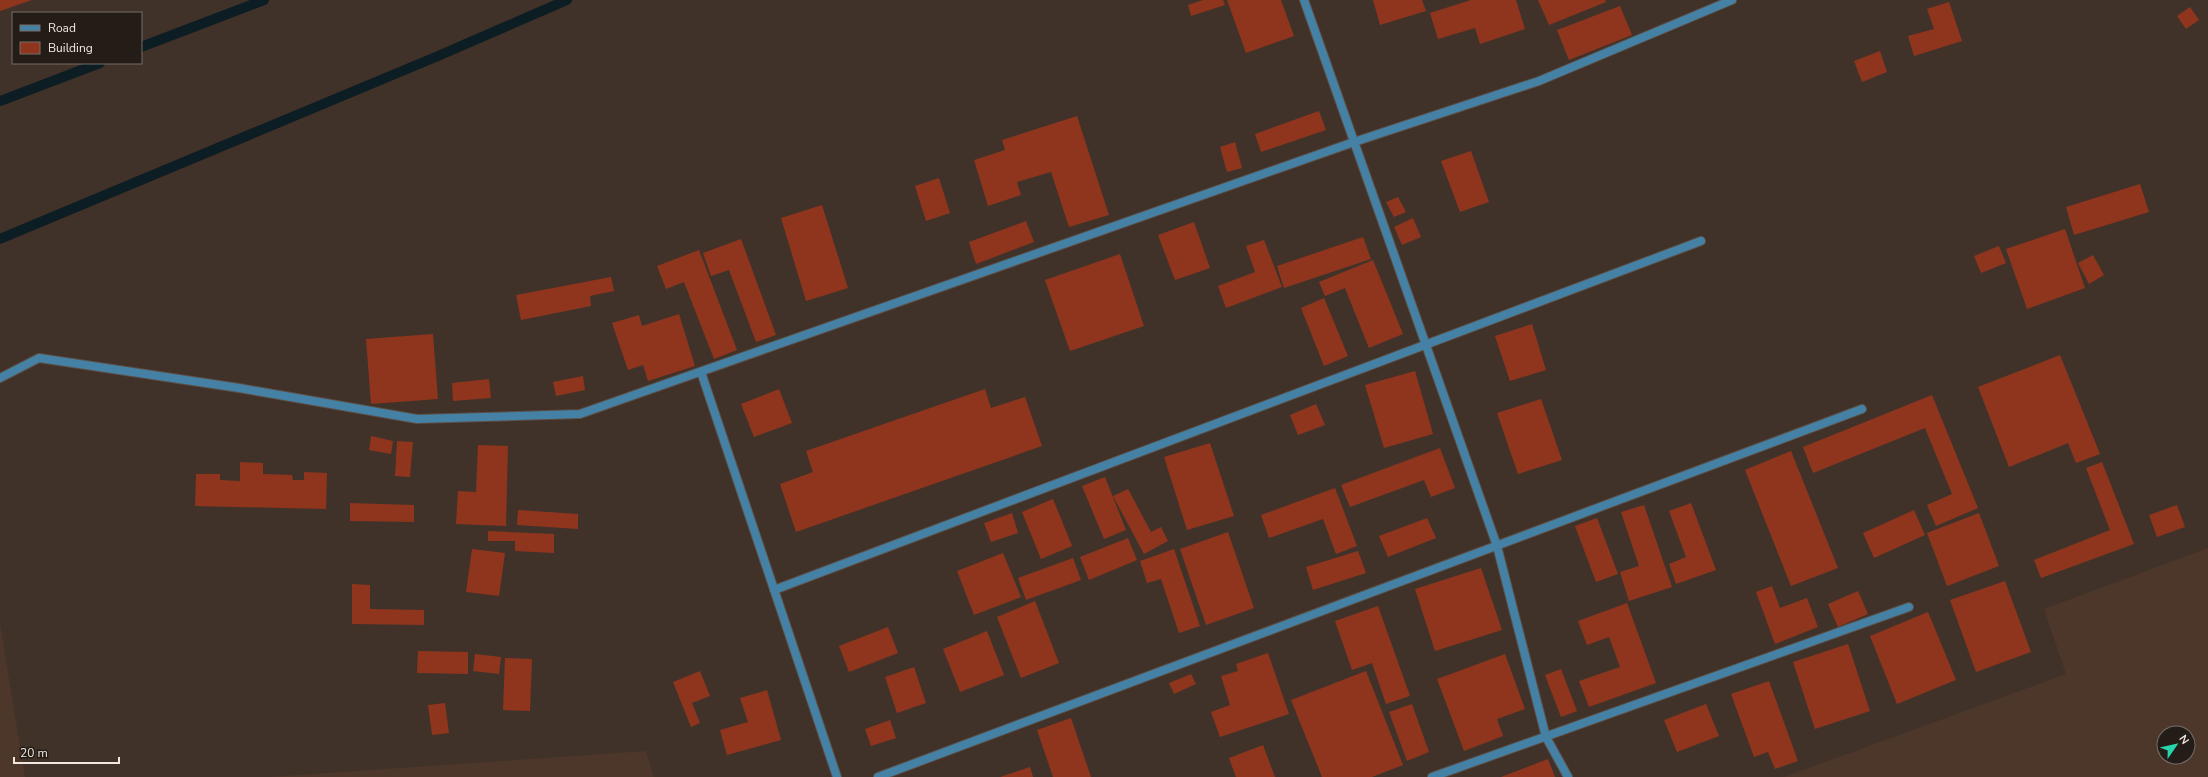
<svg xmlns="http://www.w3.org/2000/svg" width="2208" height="777" viewBox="0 0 2208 777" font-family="'Nunito Sans',sans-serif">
	<rect width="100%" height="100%" fill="#413229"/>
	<g fill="#4c372a" fill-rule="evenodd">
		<path d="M0,511V624L25,777H0Z"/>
		<path d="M2208,548V777H1784L2066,674L2044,609ZM2164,733H2188V757H2164Z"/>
		<path d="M646,751L654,777H269Z"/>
	</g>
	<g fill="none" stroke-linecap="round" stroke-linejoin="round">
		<g stroke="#0d1d24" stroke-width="10">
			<path d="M141,47L264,0"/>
			<path d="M0,101L100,63"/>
			<path d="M0,239L438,56L567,0"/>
		</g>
	</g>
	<g fill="#8f351e">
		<path d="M0,0H32L0,11Z"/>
		<path d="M1203,0H1223L1225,5L1191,16L1188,5Z"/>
		<path d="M1227,0H1281L1294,36L1246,53Z"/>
		<path d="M1373,0H1422L1426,11L1380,25Z"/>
		<path d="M1471,0H1516L1525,29L1480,44L1475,28L1438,39L1430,13Z"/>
		<path d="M1538,0H1605L1606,2L1549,25Z"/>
		<path d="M1949,2L1962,41L1914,56L1908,36L1934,29L1927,9Z"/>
		<path d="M1620,6L1632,35L1569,60L1557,30Z"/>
		<path d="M2190,7L2199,20L2186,29L2177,16Z"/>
		<path d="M1880,51L1887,72L1862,82L1854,61Z"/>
		<path d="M1319,111L1326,130L1261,152L1255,134Z"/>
		<path d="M1077,116L1109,215L1069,227L1051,172L1017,182L1021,195L988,206L974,160L1005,150L1002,140Z"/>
		<path d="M1235,142L1242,168L1227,172L1220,147Z"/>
		<path d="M1471,151L1489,202L1460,212L1441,161Z"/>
		<path d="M939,178L950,213L926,221L915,186Z"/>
		<path d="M2140,184L2149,212L2074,235L2066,207Z"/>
		<path d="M1398,197L1406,212L1394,217L1386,202Z"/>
		<path d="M822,205L848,288L806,301L781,218Z"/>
		<path d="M1413,218L1421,237L1402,245L1394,227Z"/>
		<path d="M1026,221L1034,242L976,264L969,242Z"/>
		<path d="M1194,222L1210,268L1175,280L1158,235Z"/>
		<path d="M2065,229L2085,288L2027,309L2006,249Z"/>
		<path d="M1363,237L1371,259L1284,288L1277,266Z"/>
		<path d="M741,239L776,335L756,342L729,270L711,276L703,253Z"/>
		<path d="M1264,240L1282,287L1226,308L1218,286L1255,272L1246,246Z"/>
		<path d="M1999,246L2006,263L1981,273L1974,256Z"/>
		<path d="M699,250L737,350L714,359L684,282L666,289L657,266Z"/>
		<path d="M1120,254L1144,326L1070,351L1045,280Z"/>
		<path d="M2093,255L2104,275L2089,284L2078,263Z"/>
		<path d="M1373,260L1403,334L1369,348L1345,288L1325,296L1319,282Z"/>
		<path d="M611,277L614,291L590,296L591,306L521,320L516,295Z"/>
		<path d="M1324,298L1348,356L1324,366L1301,308Z"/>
		<path d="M679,314L695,366L648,381L643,365L628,370L612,323L639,315L642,326Z"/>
		<path d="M1532,324L1546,370L1510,381L1495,336Z"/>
		<path d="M433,334L438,399L371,404L366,339Z"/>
		<path d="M2060,355L2100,454L2076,463L2068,443L2009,467L1978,387Z"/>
		<path d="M1415,371L1433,434L1384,448L1365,385Z"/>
		<path d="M583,376L585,390L556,396L553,382Z"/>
		<path d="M489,379L491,398L453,401L452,383Z"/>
		<path d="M779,389L792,423L754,437L741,404Z"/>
		<path d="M985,389L991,408L1025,397L1042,446L796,532L780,484L813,472L806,451Z"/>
		<path d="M1932,395L1978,508L1936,526L1927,505L1952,494L1925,428L1813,473L1803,447Z"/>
		<path d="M1541,399L1562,460L1518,474L1497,413Z"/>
		<path d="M1316,404L1325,425L1298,435L1290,415Z"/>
		<path d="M371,436L393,441L391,454L369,450Z"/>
		<path d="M397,441L413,442L410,477L395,476Z"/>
		<path d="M1210,443L1234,516L1187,530L1164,457Z"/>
		<path d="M478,445L508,446L506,526L456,524L458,491L476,492Z"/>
		<path d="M1440,448L1455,488L1431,497L1424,480L1350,507L1341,485Z"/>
		<path d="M1791,451L1838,568L1791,586L1745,470Z"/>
		<path d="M240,462L263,463V474L292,475L293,480H304V472L327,473L326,509L195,506L196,474H220V480L240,481Z"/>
		<path d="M2102,462L2134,544L2041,578L2034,560L2110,530L2086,468Z"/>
		<path d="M1105,477L1126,530L1104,539L1082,486Z"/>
		<path d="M1335,488L1357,546L1336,554L1323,519L1269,538L1261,515Z"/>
		<path d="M1128,489L1151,532L1161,527L1168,541L1144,554L1113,496Z"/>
		<path d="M1053,499L1072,546L1041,559L1022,512Z"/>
		<path d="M350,503L414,505V522L350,521Z"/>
		<path d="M1691,503L1716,570L1676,584L1669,564L1686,557L1669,511Z"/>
		<path d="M1644,505L1672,587L1629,601L1620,572L1639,566L1621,512Z"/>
		<path d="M2177,505L2185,527L2157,537L2149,515Z"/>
		<path d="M518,510L578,514V529L517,525Z"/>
		<path d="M1914,510L1925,535L1874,558L1863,533Z"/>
		<path d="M1012,513L1018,533L991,542L984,523Z"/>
		<path d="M1979,513L1999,566L1947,586L1927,533Z"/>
		<path d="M1427,518L1436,538L1388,557L1379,536Z"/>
		<path d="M1597,518L1618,574L1596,582L1575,526Z"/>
		<path d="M488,531L554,534V553L515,551V541H488Z"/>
		<path d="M1228,532L1254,608L1206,625L1180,549Z"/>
		<path d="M1128,538L1137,560L1089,580L1080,557Z"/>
		<path d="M472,549L505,553L499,596L466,592Z"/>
		<path d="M1174,549L1200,626L1179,633L1161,579L1147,583L1140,561Z"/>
		<path d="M1358,551L1366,573L1313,590L1306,567Z"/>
		<path d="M1003,553L1021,597L974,615L957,571Z"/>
		<path d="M1073,558L1081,580L1026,600L1018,578Z"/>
		<path d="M1481,568L1502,630L1435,651L1415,589Z"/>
		<path d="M2005,581L2031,652L1976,672L1950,600Z"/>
		<path d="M352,584L370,585V609L424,610V625L352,624Z"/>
		<path d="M1772,586L1780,608L1807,598L1818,627L1775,644L1756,592Z"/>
		<path d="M1858,591L1868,614L1838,627L1828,604Z"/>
		<path d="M1035,601L1059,663L1021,678L997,617Z"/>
		<path d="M1627,603L1656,683L1589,707L1579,681L1620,667L1609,637L1587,645L1578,621Z"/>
		<path d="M1378,606L1410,696L1386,704L1372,663L1352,670L1335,621Z"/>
		<path d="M1928,612L1956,680L1897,704L1870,636Z"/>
		<path d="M888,627L898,653L849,672L839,646Z"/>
		<path d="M987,631L1004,675L960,692L943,649Z"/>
		<path d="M1848,644L1870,711L1815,729L1793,662Z"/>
		<path d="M418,651L468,652V674L417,673Z"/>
		<path d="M1268,653L1289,714L1220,737L1211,712L1230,705L1221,676L1238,671L1236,664Z"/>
		<path d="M475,654L501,657L499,674L473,671Z"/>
		<path d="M1505,654L1525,709L1497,719L1503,736L1464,751L1437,679Z"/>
		<path d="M505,658L532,659L530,711L503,710Z"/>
		<path d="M914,667L926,703L897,713L885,677Z"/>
		<path d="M1561,669L1577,711L1561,717L1545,675Z"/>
		<path d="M700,671L710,696L692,703L700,723L691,727L673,682Z"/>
		<path d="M1366,671L1403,765L1372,777H1322L1291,700Z"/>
		<path d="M1191,674L1196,684L1174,694L1169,683Z"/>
		<path d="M1769,681L1798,761L1775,769L1768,752L1754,757L1731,694Z"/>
		<path d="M767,690L781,740L727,755L720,730L748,722L740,698Z"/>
		<path d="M445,703L449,733L432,735L428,705Z"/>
		<path d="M1412,704L1429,752L1407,761L1389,712Z"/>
		<path d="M1706,704L1719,736L1677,752L1664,720Z"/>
		<path d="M1071,718L1091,777H1053L1037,730Z"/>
		<path d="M890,720L896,738L871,746L865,729Z"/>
		<path d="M1263,745L1275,777H1236L1229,758Z"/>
		<path d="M1548,759L1555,777H1501Z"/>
		<path d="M1030,767L1033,777H1000Z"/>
	</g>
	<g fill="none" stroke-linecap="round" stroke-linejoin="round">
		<g stroke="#5d4f46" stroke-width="10">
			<g id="street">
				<path d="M1304,0L1497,546L1546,737L1568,777"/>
				<path d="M701,372L837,777"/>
				<path d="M0,378L39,358L239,388L417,419L580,414L1354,142L1539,81L1732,0"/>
				<path d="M774,590L1701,241"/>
				<path d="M878,777L1862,409"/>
				<path d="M1432,777L1909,607"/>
			</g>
		</g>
		<use href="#street" stroke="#4481a5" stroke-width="8"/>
	</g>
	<rect x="12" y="12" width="130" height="52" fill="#231c17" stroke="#756d68"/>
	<rect x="20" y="25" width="20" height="6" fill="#4481a5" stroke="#756d68"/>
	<text x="48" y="32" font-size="12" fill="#f1e7e1">Road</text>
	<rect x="20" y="42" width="20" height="12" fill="#8f351e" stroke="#756d68"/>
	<text x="48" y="52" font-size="12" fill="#f1e7e1">Building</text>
	<g transform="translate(2176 745) rotate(56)"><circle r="19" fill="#231c17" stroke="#756d68"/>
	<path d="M0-3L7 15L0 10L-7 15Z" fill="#27d5ad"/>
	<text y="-6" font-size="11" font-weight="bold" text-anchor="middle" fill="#f1e7e1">N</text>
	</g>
	<path d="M14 757v6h105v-6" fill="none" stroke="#f1e7e1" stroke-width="2"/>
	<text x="20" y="757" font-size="12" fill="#f1e7e1" stroke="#231c17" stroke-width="3" paint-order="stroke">20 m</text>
</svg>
